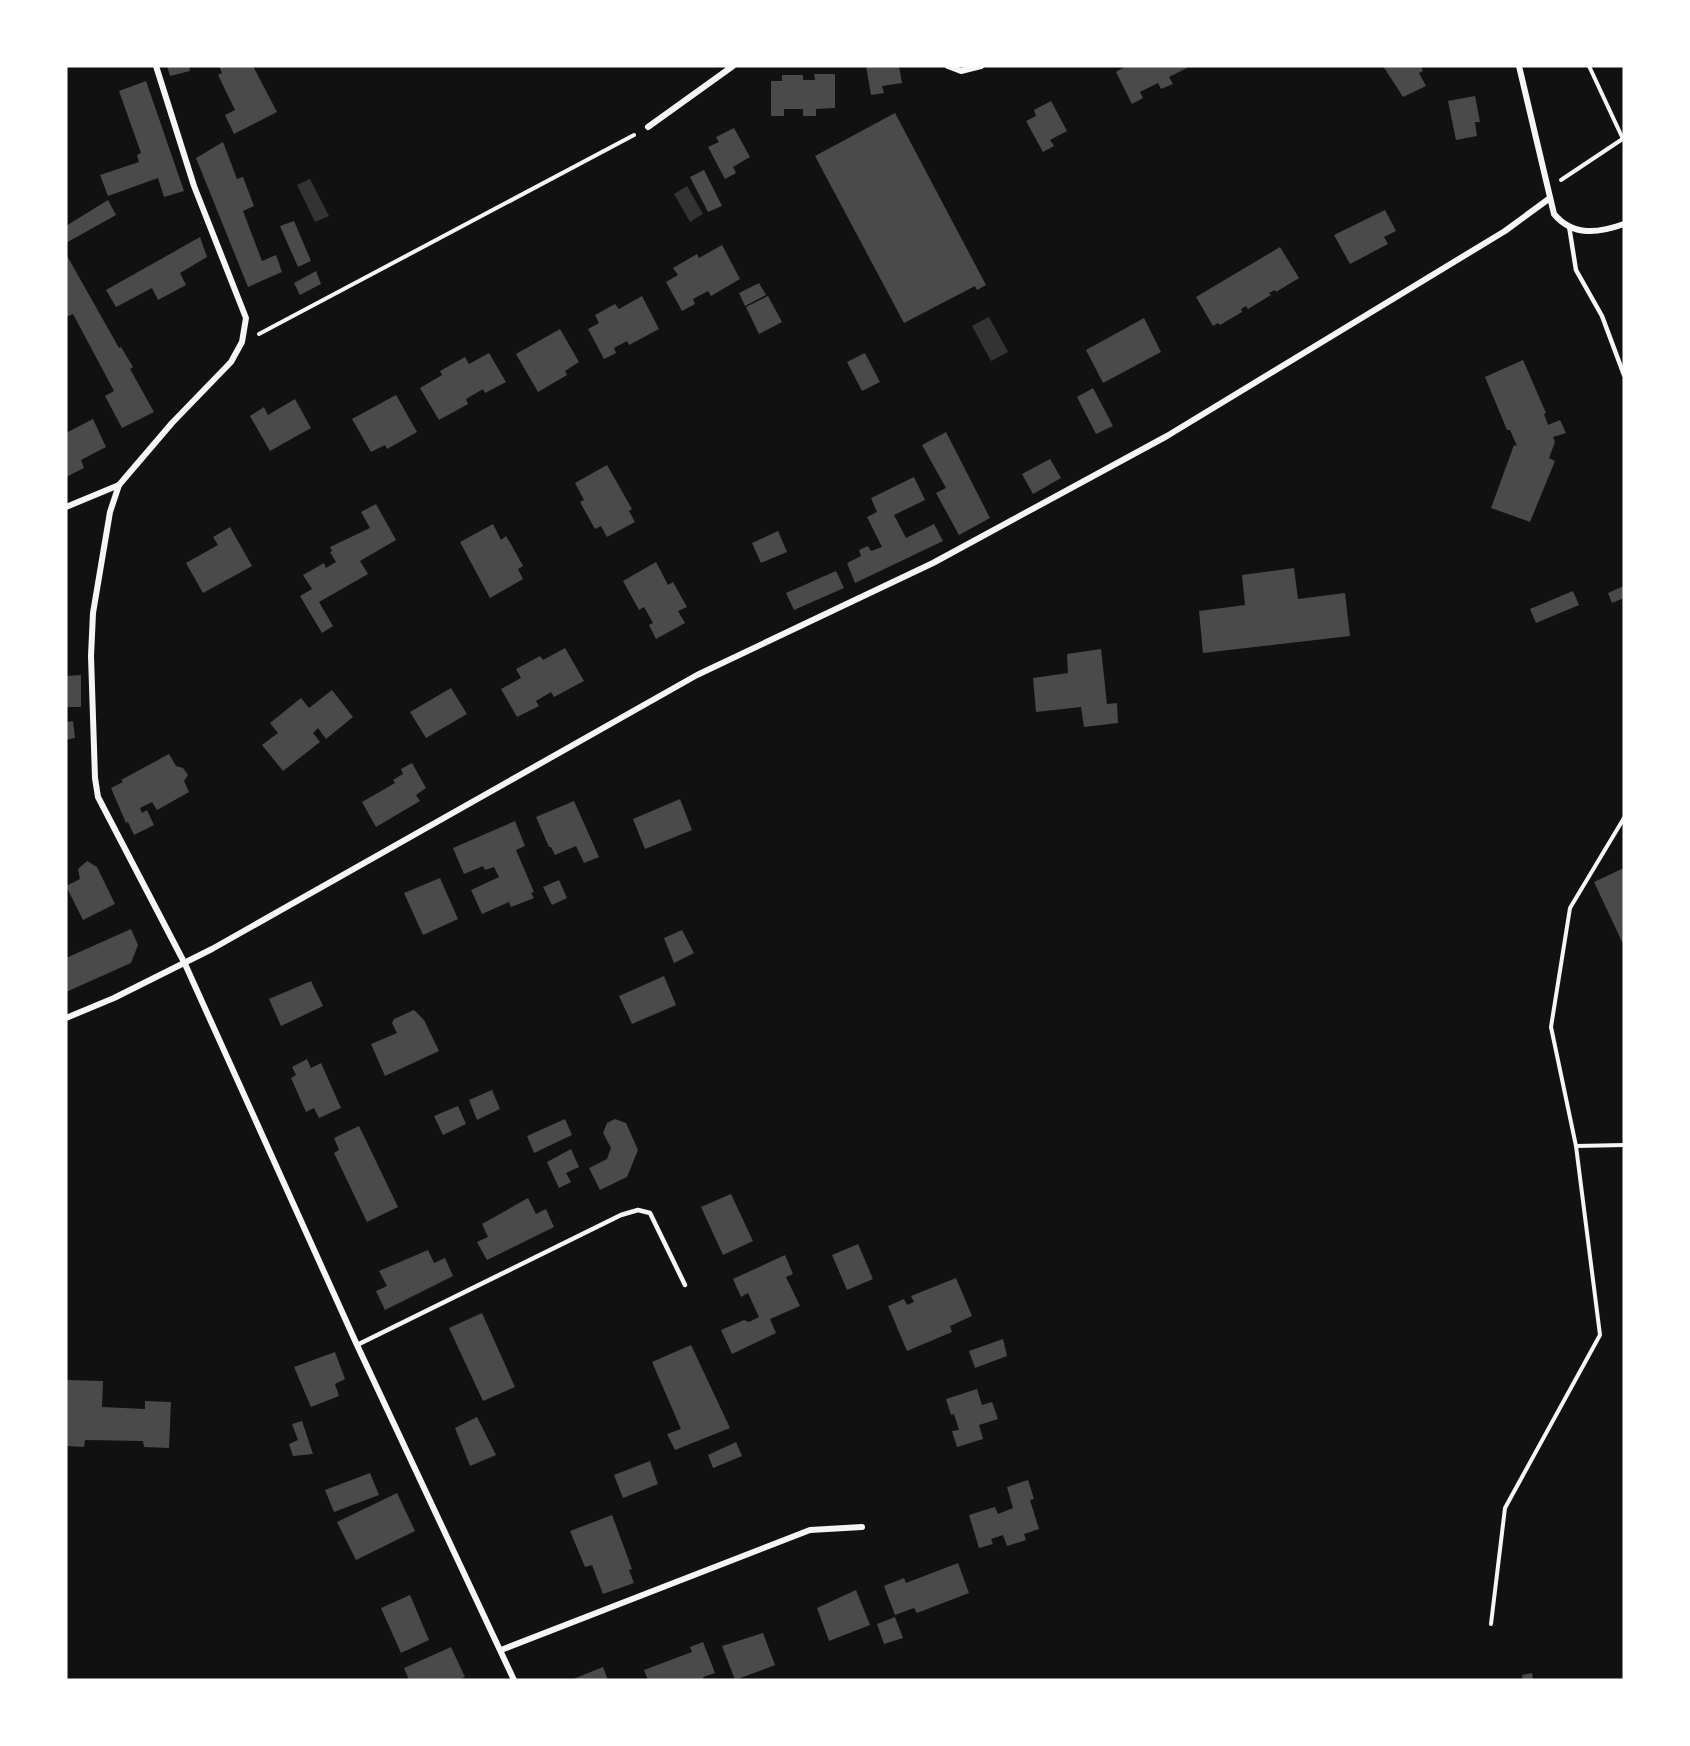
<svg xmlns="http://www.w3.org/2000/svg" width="1690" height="1746" viewBox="0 0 1690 1746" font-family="'Exo 2',sans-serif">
	<rect width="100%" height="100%" fill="#111"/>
	<g fill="#333">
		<path d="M310,179L329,216L315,222L297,185Z"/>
		<path d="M687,186L703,214L690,222L674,194Z"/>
		<path d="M989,317L1008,352L991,361L972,326Z"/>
	</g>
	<g fill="#4a4a4a">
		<path d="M167,66H189L190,71L170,76Z"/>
		<path d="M219,66H253L277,112L234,134L225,115L235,110L218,75L222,73Z"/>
		<path d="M866,66H899L902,83L882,86L884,93L871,95Z"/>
		<path d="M1126,66H1186L1187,68L1169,77L1173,84L1161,89L1158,83L1140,92L1143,98L1132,104L1116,72Z"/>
		<path d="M1383,66H1421L1423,71L1419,73L1426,86L1403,97Z"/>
		<path d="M814,74H835V108L816,109V116H803V109H784V116H771V81H782V75H803V80H815Z"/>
		<path d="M146,81L184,191L164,197L158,178L108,196L100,175L139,162L137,155L141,153L119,91Z"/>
		<path d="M1475,96L1480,122H1475L1477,136L1456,140L1448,101Z"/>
		<path d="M1051,101L1067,131L1050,140L1054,146L1043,152L1026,121L1036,116L1034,110Z"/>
		<path d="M895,113L986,285L977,290L975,286L904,323L815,156Z"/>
		<path d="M734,128L750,157L733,167L736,173L725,179L708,147L719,142L716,137Z"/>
		<path d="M223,142L237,179L243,177L254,206L243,211L262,261L276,255L282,272L248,287L196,158Z"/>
		<path d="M704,170L722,206L708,212L690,177Z"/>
		<path d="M108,200L116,215L66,243V226Z"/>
		<path d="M1385,210L1396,231L1384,237L1388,244L1350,264L1334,235Z"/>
		<path d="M294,221L311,261L298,267L280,226Z"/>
		<path d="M200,237L207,257L180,273L186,285L158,300L152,288L116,307L106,290Z"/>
		<path d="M722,245L740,279L711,296L708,291L693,299L695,304L682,311L666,282L678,275L673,268L697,254L699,258Z"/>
		<path d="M1280,247L1299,278L1276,292L1275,290L1269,293L1271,295L1248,309L1246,306L1241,309L1242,312L1220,325L1218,323L1213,326L1196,297Z"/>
		<path d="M66,254L119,348L121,347L133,367L130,369L154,412L122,428L105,396L114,391L73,314L66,317Z"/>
		<path d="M316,271L321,284L300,295L294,283Z"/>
		<path d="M759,283L766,295L745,306L739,293Z"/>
		<path d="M642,296L659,329L629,345L627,341L614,348L616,353L604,359L588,329L599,323L595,315L615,304L619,309Z"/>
		<path d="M768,296L782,322L759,334L746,307Z"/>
		<path d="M1144,318L1161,352L1103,383L1086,350Z"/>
		<path d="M560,329L579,362L565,371L567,375L538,392L516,354Z"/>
		<path d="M489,353L506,382L485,393L483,389L466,399L468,404L439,420L420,388L442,375L440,371L465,357L469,364Z"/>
		<path d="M865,353L880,382L862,391L847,362Z"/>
		<path d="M1523,360L1546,413L1544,414L1548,425L1560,420L1566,433L1553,437L1555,442L1549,458L1555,461L1530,522L1491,508L1514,445L1517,446L1510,430H1507L1485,377Z"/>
		<path d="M1093,388L1113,426L1096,434L1077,397Z"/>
		<path d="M396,395L417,432L387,449L385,445L371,452L352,419Z"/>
		<path d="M295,399L311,428L270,451L250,416L264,407L268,415Z"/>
		<path d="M93,419L106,447L81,460L84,468L66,477V433Z"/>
		<path d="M946,432L990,518L959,535L936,493L946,488L922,445Z"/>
		<path d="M1050,459L1061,478L1033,494L1022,474Z"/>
		<path d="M607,465L632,509L629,511L635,522L607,537L601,526L595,529L580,502L584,500L575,483Z"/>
		<path d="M914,477L925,500L894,515L906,538L934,524L943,541L855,583L847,563L861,556L859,550L868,546L871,551L882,547L867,517L877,512L871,498Z"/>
		<path d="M376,504L396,540L360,561L368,574L319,602L333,626L322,633L300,596L312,589L303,575L324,563L326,568L336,562L330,552L332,551L330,547L370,528L361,512Z"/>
		<path d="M493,524L501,540L506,536L512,546L523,566L518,569L523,579L490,598L460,542Z"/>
		<path d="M230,527L252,566L203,593L186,563L218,545L213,537Z"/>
		<path d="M778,531L787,552L761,563L752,543Z"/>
		<path d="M656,562L668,585L673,582L687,607L678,611L685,623L656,639L649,625L653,623L644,607L639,610L623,581Z"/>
		<path d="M1294,568L1298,599L1345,593L1350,636L1203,653L1199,611L1245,605L1242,575Z"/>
		<path d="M836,571L844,588L794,610L786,593Z"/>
		<path d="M1624,586V598L1612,603L1608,593Z"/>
		<path d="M1573,591L1579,605L1536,623L1530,609Z"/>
		<path d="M565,648L584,681L554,697L551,692L536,701L539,706L517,717L501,689L521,678L516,669L540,656L543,660Z"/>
		<path d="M1101,649L1107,704L1117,703L1118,723L1084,727L1081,707L1036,712L1033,678L1068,673L1067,654Z"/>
		<path d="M81,675V707H66V676Z"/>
		<path d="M451,688L467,714L426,738L410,712Z"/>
		<path d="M332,690L353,717L326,739L318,728L313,733L320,742L283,771L262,745L278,733L270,723L301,698L309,708Z"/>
		<path d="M73,721L75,738L66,740V722Z"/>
		<path d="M169,754L176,766L183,768L188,775L184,781L189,792L157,810L152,802L140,808L142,813L147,810L154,825L134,835L128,822L126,823L111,788L123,782L121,780Z"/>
		<path d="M412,763L426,788L416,795L420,801L376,827L362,802L395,783L393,780L403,774L401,769Z"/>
		<path d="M680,799L692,830L645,849L633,819Z"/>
		<path d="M574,801L599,857L584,863L576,846L555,855L551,847H549L536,817Z"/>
		<path d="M515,821L525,846L516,850L534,892L531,893L534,898L511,907L509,902L482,914L471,890L499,877L494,867L485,870L483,866L464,874L453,848Z"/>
		<path d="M87,861L97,867L115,904L83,920L66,886L80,879L78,869Z"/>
		<path d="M1624,868V946L1594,882Z"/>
		<path d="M440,878L458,919L423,935L404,893Z"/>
		<path d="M559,880L567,898L552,905L543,887Z"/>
		<path d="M131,929L138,945L131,963L66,992V958Z"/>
		<path d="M682,930L694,953L674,963L664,938Z"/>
		<path d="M664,976L676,1005L632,1024L619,996Z"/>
		<path d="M311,981L323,1006L281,1026L269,999Z"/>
		<path d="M414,1010L424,1020L439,1051L385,1076L371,1044L397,1033L392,1023L394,1019Z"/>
		<path d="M307,1059L311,1068L321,1063L341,1108L319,1118L314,1108L306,1112L291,1078L296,1075L292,1067Z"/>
		<path d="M492,1090L500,1109L477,1120L469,1100Z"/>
		<path d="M458,1106L466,1124L443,1135L434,1116Z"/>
		<path d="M565,1119L572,1135L534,1153L527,1136Z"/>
		<path d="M615,1119L626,1123L638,1150L627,1177L600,1190L589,1168L607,1159L611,1148L603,1133L607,1123Z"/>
		<path d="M359,1126L398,1207L367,1222L334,1153L339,1150L334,1138Z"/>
		<path d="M571,1149L579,1167L566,1173L571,1182L559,1188L547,1162Z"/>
		<path d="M731,1194L753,1241L723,1255L701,1207Z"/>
		<path d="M528,1198L536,1214L546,1209L554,1227L487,1260L477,1242L488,1237L482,1224Z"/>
		<path d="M858,1244L873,1279L847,1290L832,1255Z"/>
		<path d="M428,1250L434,1263L445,1258L453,1276L385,1310L376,1291L387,1286L379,1271Z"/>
		<path d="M785,1255L793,1274L786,1277L800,1306L770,1319L776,1333L732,1354L721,1330L744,1320L749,1322L759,1317L748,1293L741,1297L733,1279Z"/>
		<path d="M956,1278L972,1316L950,1326L952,1332L907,1351L888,1306L904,1299L907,1305L914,1302L911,1296Z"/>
		<path d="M482,1313L515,1387L483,1401L449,1328Z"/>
		<path d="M1003,1339L1007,1356L975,1368L969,1351Z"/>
		<path d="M691,1345L730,1428L675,1450L667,1434L681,1429L652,1362Z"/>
		<path d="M335,1352L345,1379L335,1384L339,1396L311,1407L294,1367Z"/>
		<path d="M66,1380L103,1381L102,1407L145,1409V1401L171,1402L169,1448L144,1447L143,1441L85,1440L84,1447L66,1446Z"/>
		<path d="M977,1389L982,1405L992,1402L998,1419L979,1425L983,1439L957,1447L952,1431L959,1430L954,1414L951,1415L946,1399Z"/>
		<path d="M477,1417L496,1455L470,1466L455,1428Z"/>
		<path d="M302,1421L313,1454L293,1456L289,1444L298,1440L292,1424Z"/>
		<path d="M736,1442L742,1456L713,1468L708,1455Z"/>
		<path d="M650,1461L658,1484L623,1498L614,1475Z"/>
		<path d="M370,1473L379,1495L334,1512L325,1490Z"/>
		<path d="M1028,1480L1034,1499L1030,1500L1039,1529L1024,1534L1026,1540L1007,1546L1003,1535L991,1539L993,1544L979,1548L969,1515L995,1507L998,1514L1013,1508L1007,1487Z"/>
		<path d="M397,1493L415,1531L356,1560L337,1522Z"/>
		<path d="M612,1515L632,1569L629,1570L634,1583L603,1594L592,1565L585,1567L570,1531Z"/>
		<path d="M958,1563L969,1593L917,1613L914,1608L895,1615L884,1586L904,1578L906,1583Z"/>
		<path d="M856,1590L870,1625L829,1641L817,1608Z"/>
		<path d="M410,1595L429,1640L401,1653L381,1608Z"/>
		<path d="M895,1617L903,1638L884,1644L877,1624Z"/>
		<path d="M763,1633L775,1665L735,1680L722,1646Z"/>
		<path d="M703,1642L715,1673L703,1677L704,1680H648L644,1670L692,1652L690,1647Z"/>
		<path d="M451,1647L465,1677L457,1680H409L404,1668Z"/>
		<path d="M603,1667L608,1680H571Z"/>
		<path d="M1532,1673L1533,1680H1523L1522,1675Z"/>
	</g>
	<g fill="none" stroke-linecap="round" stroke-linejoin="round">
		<g stroke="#f5f5f5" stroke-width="4">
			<path d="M1589,66L1623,139"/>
			<path d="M1561,180L1624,138"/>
			<path d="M259,334L634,135"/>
			<path d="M1624,818L1570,908L1551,1027L1576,1146L1624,1145"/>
			<path d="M1491,1624L1505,1508L1600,1335L1576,1146"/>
		</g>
		<g stroke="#f5f5f5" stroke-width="4.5">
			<path d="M1569,226L1576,270L1602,316L1624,375"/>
			<path d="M357,1345L621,1215L638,1210L650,1213L685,1285"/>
		</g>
		<g stroke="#f5f5f5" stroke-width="6">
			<path d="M156,66L194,186L246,318L242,342L231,362L172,423L119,485L110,512L93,613L91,656L95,778L98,797L185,964L357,1345L514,1680"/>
			<path d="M948,66L961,71L981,66"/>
			<path d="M1519,66L1554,214C1573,237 1599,233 1624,224"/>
			<path d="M648,127L733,66"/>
			<path d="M66,507L119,485"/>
			<path d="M66,1018L114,998L212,949L697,675L933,563L1167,436L1505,231L1550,198"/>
			<path d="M501,1650L810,1530L862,1527"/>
		</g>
	</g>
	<rect width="1690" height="1746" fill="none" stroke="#ffffff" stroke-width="135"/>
</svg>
